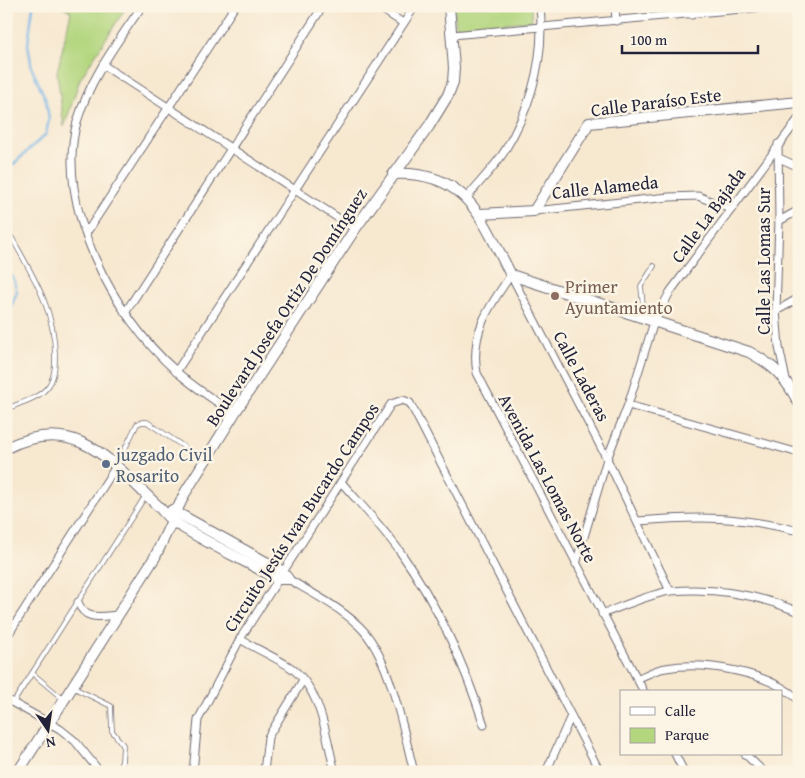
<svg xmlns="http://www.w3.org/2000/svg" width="805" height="778" viewBox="0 0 805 778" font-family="'Gentium Book Plus',serif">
	<rect width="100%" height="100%" fill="#fcf5e5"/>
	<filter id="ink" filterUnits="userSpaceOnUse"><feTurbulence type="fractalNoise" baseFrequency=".02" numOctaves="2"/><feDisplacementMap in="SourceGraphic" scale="10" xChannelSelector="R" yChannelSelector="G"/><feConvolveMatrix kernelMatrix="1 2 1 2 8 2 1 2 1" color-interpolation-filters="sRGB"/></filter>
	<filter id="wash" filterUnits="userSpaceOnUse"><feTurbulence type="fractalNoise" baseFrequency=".0096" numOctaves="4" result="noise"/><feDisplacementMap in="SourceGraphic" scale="20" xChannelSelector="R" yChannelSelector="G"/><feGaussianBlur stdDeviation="1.12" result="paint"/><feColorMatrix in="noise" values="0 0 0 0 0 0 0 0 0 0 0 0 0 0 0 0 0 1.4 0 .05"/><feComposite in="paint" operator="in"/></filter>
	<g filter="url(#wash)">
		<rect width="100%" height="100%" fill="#f7e8d0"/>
		<g fill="#b3d67f" stroke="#6a7c5d">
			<path d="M62,6H127L80,79L64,127L57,72L71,12Z"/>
			<path d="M454,6H531L532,21L456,27Z"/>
		</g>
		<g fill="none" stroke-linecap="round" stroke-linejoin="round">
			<g stroke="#72b3e6" stroke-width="2.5">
				<path d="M6,171L46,134L49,119L46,100L32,69L28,44L33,6"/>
				<path d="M6,277H13L17,292L6,318"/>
			</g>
		</g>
	</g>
	<g filter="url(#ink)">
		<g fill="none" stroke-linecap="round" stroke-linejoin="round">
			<g stroke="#6d676f" stroke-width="5.5">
				<g id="lane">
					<path d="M644,316L641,286L654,266"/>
					<path d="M6,409C20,403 41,398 49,385C55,376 55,365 55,355C55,310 33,276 12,238"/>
					<path d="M117,465L137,424L142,422H147L190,451"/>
					<path d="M32,673L63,699"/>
					<path d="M74,688L111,706L112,731L123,745L122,762L116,772"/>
					<path d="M13,703L146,495"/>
				</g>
			</g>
			<g stroke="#6d676f" stroke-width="9">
				<g id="street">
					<path d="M142,6C117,43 90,78 77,122C54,205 114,317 176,371C193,387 215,400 234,414"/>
					<path d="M377,6L403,23"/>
					<path d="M615,6L616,21"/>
					<path d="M691,6L692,15"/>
					<path d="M452,35L776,6"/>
					<path d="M103,65L355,229"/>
					<path d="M778,144L779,221L776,311L779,347L786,380"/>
					<path d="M779,158L799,167"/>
					<path d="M466,199C478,183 493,169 504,152C531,108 545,58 540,6"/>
					<path d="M534,211L669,197L698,196L730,209"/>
					<path d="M779,221L799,210"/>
					<path d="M87,232L235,6"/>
					<path d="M776,311L799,298"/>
					<path d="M125,313L323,6"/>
					<path d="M176,372L415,6"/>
					<path d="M628,405L799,453"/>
					<path d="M342,483C362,506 383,528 401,553C439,607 464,663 484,725"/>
					<path d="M638,521C700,516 738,516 799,531"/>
					<path d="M576,564L607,459L628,405L654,322L670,292L799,118"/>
					<path d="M288,579C312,593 338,606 359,626C390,655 403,730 414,772"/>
					<path d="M78,602C85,622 102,616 119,615"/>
					<path d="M602,614C621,607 652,593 671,591C715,587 759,595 799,612"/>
					<path d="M6,638L117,465"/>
					<path d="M240,639C256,649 275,657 290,667C322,689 326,738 335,772"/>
					<path d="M637,679C646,675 656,669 666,668C705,661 769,672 799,700"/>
					<path d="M644,692L477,373C470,333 489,306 511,275L607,459L670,591"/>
					<path d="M6,699L60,729L75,741L100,772"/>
					<path d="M675,754L684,772"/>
					<path d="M745,754L764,772"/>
					<path d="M193,772L198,720L240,639L391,404L403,400L410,403L600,772"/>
					<path d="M264,772L268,737L303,680"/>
					<path d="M546,772L571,716"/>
				</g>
			</g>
			<g stroke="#6d676f" stroke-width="12">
				<g id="secondary">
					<path d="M393,174C468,170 482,220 511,275L749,352C775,366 785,377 799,403"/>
					<path d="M480,214L534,211L589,123L799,102"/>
					<path d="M6,448C77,413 111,462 158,506C163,511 168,518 174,522C206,543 244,560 277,579H288"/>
					<path d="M172,510L282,571L288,579"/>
					<path d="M18,772L155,557L185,493L234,414L355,229L429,126L448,95L453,82L454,68L449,6"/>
				</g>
			</g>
			<use href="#lane" stroke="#fff" stroke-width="4"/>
			<use href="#street" stroke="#fff" stroke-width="7"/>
			<use href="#secondary" stroke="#fff" stroke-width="10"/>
		</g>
	</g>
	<circle fill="#8d6e63" stroke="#fcf5e5" stroke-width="2" cx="555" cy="296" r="5"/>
	<circle fill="#5c6f8a" stroke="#fcf5e5" stroke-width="2" cx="106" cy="464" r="5"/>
	<g text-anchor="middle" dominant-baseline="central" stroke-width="5" stroke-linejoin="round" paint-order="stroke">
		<g font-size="18" fill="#22223b" stroke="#fcf5e5">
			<text transform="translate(656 102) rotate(-7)">Calle Paraíso Este</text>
			<text transform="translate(605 187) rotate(-6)">Calle Alameda</text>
			<text transform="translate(708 215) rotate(-54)">Calle La Bajada</text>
			<text transform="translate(763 261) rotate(-90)">Calle Las Lomas Sur</text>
			<text transform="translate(286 307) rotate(-57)">Boulevard Josefa Ortiz De Domínguez</text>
			<text transform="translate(582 376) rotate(62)">Calle Laderas</text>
			<text transform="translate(548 478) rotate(62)">Avenida Las Lomas Norte</text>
			<text transform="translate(301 517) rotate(-57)">Circuito Jesús Ivan Bucardo Campos</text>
		</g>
		<g font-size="18" fill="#785e54" stroke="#fcf5e5" text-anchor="start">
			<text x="565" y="286">Primer<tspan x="565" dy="21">Ayuntamiento</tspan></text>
		</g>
		<g font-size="18" fill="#4e5e75" stroke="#fcf5e5" text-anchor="start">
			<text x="116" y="454">juzgado Civil<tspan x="116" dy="21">Rosarito</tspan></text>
		</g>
	</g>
	<rect width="805" height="778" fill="none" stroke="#fcf5e5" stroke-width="25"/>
	<rect x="620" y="690" width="162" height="65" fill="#fcf5e5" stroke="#a5a1a1"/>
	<rect x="630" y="707" width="25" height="8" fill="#ffffff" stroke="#a5a1a1"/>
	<text x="665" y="716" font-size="15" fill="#22223b">Calle</text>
	<rect x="630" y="728" width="25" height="15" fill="#b3d67f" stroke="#a5a1a1"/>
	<text x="665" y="740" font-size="15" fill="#22223b">Parque</text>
	<g transform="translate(48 730) rotate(167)" stroke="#fcf5e5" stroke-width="4" paint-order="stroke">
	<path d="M0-4L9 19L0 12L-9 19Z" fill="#22223b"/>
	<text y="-8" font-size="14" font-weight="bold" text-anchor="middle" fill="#22223b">N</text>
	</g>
	<path d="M622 45v8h136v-8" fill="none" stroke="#22223b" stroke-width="2.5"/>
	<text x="630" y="45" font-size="15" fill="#22223b" stroke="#fcf5e5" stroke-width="4" paint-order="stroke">100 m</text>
</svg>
